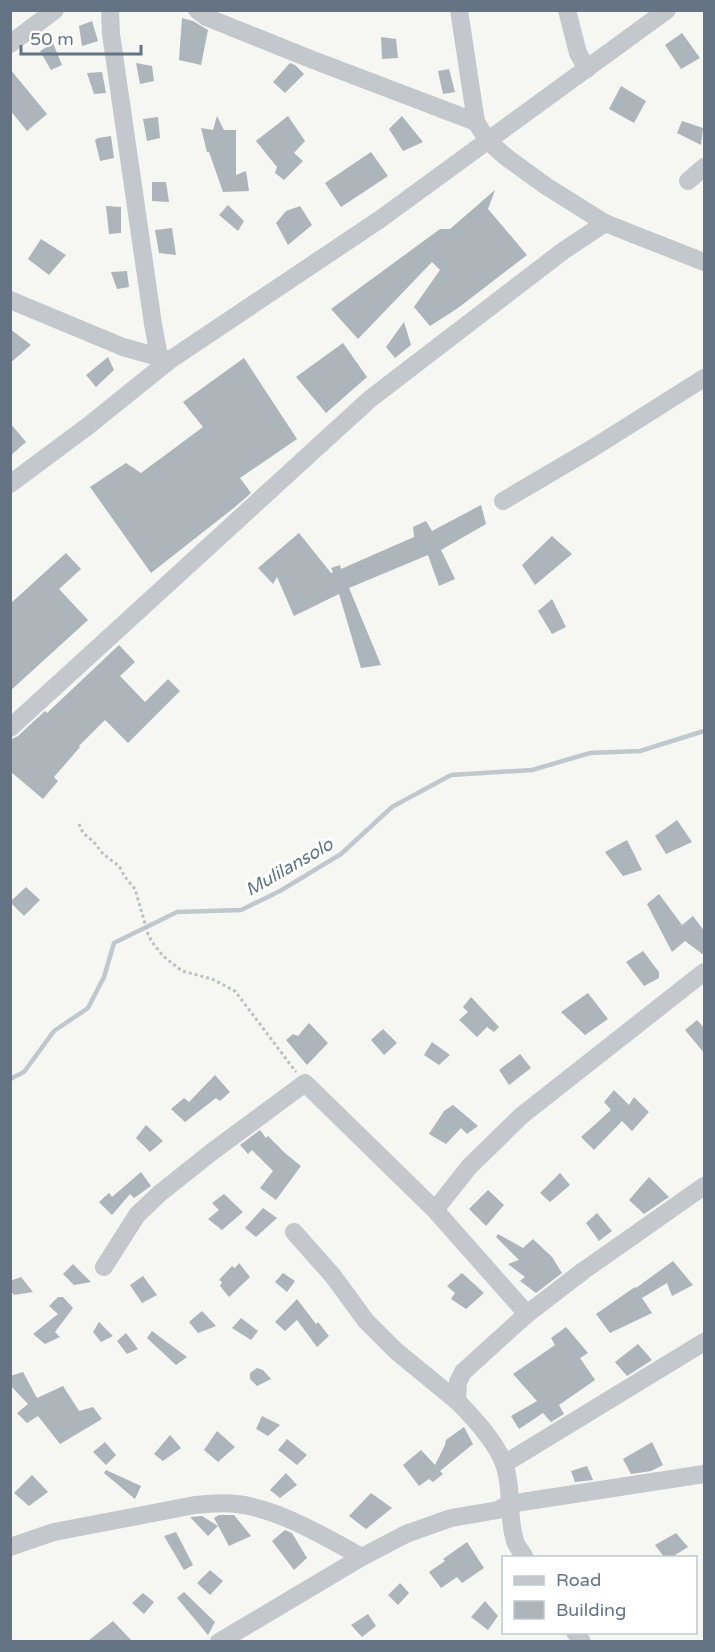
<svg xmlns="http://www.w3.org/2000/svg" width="715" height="1652" viewBox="0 0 715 1652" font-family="'Varela Round',sans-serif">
	<rect width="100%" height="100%" fill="#f6f6f3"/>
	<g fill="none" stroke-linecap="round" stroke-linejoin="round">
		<path stroke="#c0c8ce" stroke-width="4.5" d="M10,1079L24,1072L54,1031L88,1008L104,977L114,943L177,912L241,910L280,891L341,854L392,807L451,775L532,770L590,753L640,751L704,731"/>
	</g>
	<g fill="#adb4ba">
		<path d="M182,18L193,21L208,30L201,65L179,60Z"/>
		<path d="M92,21L98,41L82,46L79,26Z"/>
		<path d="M682,33L700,58L681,69L665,45Z"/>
		<path d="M381,37L396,39L398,58L382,59Z"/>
		<path d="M53,43L62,65L51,70L40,51Z"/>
		<path d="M136,63L152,66L154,81L140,84Z"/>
		<path d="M290,63L295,65L304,74L285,93L273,82Z"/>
		<path d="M10,69L47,114L27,131L10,110Z"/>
		<path d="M449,69L455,92L443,94L438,71Z"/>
		<path d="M102,72L106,93L94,94L87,73Z"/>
		<path d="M621,86L646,101L634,123L609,109Z"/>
		<path d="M217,116L224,130H236V175L246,171L249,191L223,192L209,152H207L201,128L213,130Z"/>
		<path d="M288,116L305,141L294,153L303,161L284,180L275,173L277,167L256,141Z"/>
		<path d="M402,116L423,142L403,151L389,129Z"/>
		<path d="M158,117L160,138L147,141L143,119Z"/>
		<path d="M682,121L703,128L701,145L677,133Z"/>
		<path d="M111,136L114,158L100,161L95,140L98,138Z"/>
		<path d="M371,152L388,176L341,207L325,183Z"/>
		<path d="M152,182H166L169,202L152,201Z"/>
		<path d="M495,190L488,209L527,255L458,308L430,326L414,307L440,270L432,262L358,339L331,309L440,229H450Z"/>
		<path d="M228,205L244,221L238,231L219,215Z"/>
		<path d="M106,206L121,207V233L109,234Z"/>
		<path d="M300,206L312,225L288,245L276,223L286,211Z"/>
		<path d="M172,228L176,255L159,253L155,230Z"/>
		<path d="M41,239L66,255L49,275L28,259Z"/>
		<path d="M127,271L129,287L117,289L111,272Z"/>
		<path d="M404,322L411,345L395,358L386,347Z"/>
		<path d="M10,329L31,345L10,363Z"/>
		<path d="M343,343L367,377L326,413L296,377Z"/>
		<path d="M108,357L114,370L96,387L86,375Z"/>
		<path d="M244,358L297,439L240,478L251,493L235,507L151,573L90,487L126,463L141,473L203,427L183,402Z"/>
		<path d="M10,423L26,442L10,456Z"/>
		<path d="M481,505L486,524L441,550L455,579L439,586L428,555L349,588L381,665L361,668L339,594L294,616L277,577L273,584L258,568L299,533L331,573L333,572L331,568L340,565L341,569L414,537L413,527L426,521L432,531Z"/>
		<path d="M552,536L572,554L535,585L522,565Z"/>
		<path d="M66,553L81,569L59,589L88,620L10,691V604Z"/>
		<path d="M552,599L566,627L552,634L538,611Z"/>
		<path d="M119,645L135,662L120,676L145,702L168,679L180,691L128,743L105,720L79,746L80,747L54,777L58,781L43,799L10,771V740L18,736L45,711L47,713Z"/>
		<path d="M677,820L692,842L666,854L655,836Z"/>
		<path d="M627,840L642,870L623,876L605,852Z"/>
		<path d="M26,887L40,900L24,916L10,902Z"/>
		<path d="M659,894L682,925L693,916L705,932V956L685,941L672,952L647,904Z"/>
		<path d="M643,951L659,972V978L644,986L626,962Z"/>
		<path d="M588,993L608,1019L585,1035L561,1012Z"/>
		<path d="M471,997L499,1027L494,1032L487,1027L477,1037L459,1020L468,1012L463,1007Z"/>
		<path d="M697,1020L705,1029V1054L685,1030Z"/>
		<path d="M309,1023L328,1043L307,1065L286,1040L293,1034L298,1036Z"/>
		<path d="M383,1029L397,1043L384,1055L371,1040Z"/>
		<path d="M432,1042L450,1055L439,1065L424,1055Z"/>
		<path d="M520,1054L531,1068L509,1085L499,1070Z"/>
		<path d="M215,1075L230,1092L220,1101L216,1098L185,1122L171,1109L184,1098L189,1102Z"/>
		<path d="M614,1090L629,1105L634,1097L649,1112L632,1131L622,1121L594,1150L581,1137L611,1110L604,1102Z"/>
		<path d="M453,1105L478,1126L467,1134L461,1128L446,1144L429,1134L444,1111Z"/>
		<path d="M146,1125L163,1141L150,1152L136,1138Z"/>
		<path d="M260,1130L266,1138L268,1136L286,1154L301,1166L276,1200L260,1188L273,1171L252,1150L248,1154L240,1145Z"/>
		<path d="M141,1172L151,1186L134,1198L130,1194L112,1215L99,1202L109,1193L112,1197Z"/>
		<path d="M560,1173L570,1185L550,1202L540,1193Z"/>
		<path d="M649,1177L669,1197L644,1214L629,1200Z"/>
		<path d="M488,1190L504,1205L486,1226L469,1209Z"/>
		<path d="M224,1194L243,1212L222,1230L208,1219L219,1210L212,1203Z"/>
		<path d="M263,1208L277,1218L256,1237L245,1228Z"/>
		<path d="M597,1213L612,1231L599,1241L586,1223Z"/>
		<path d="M498,1234L523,1248L533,1239L552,1257L562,1273L536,1293L520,1281L525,1277L508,1264L519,1260L496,1237Z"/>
		<path d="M673,1261L693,1285L672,1296L667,1283L642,1298L652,1313L610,1333L596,1314L635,1287L636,1288Z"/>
		<path d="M239,1263L250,1277L229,1297L220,1286L222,1282L219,1280L232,1266L235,1268Z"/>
		<path d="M73,1264L91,1282L74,1285L63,1274Z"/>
		<path d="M283,1273L295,1281L287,1292L275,1282Z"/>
		<path d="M462,1273L484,1293L466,1309L451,1299L455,1293L447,1286Z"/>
		<path d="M143,1276L157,1295L142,1303L130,1285Z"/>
		<path d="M21,1277L33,1292L14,1295L10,1290V1281Z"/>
		<path d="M58,1297H63L73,1308L55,1332L60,1337L45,1344L33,1334L58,1314L49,1306Z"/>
		<path d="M297,1299L316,1324L318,1322L329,1336L317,1347L297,1320L285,1331L275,1322Z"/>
		<path d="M202,1311L216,1326L198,1333L189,1322Z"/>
		<path d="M241,1318L258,1331L251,1340L232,1328Z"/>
		<path d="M99,1322L113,1336L101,1342L93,1332Z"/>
		<path d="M566,1327L588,1353L580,1358L595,1380L559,1405L564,1414L551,1422L543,1413L519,1429L511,1416L537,1401L513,1374L555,1345L551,1338Z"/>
		<path d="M152,1331L187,1357L176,1365L147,1338Z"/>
		<path d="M126,1333L138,1349L127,1354L117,1341Z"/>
		<path d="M638,1344L652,1360L627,1376L615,1362Z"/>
		<path d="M257,1368L263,1370L271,1379L257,1386L250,1379V1373Z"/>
		<path d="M23,1372L37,1398L63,1386L79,1411L93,1407L102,1419L60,1444L38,1416L27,1423L17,1413L28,1404L10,1385V1376Z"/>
		<path d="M262,1416L280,1425L268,1436L256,1429Z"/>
		<path d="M464,1427L473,1444L440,1471L443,1474L433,1482L429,1479L419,1486L403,1465L421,1450L435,1465L445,1445L446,1440Z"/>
		<path d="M217,1431L235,1447L218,1462L204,1450Z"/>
		<path d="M170,1435L181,1448L163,1461L154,1454Z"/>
		<path d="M287,1439L307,1455L297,1465L278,1450Z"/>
		<path d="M105,1442L116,1455L106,1465L93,1452Z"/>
		<path d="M652,1442L663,1465L651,1471L631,1474L623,1459Z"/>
		<path d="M587,1466L593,1480L575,1482L571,1471Z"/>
		<path d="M106,1470L141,1486L135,1499L104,1473Z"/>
		<path d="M286,1473L297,1485L280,1498L270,1490Z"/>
		<path d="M32,1475L48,1492L29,1506L14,1493Z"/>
		<path d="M371,1493L392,1508L366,1529L349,1516Z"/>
		<path d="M219,1515H234L251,1536L229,1546L214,1518Z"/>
		<path d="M202,1516L218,1526L208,1536L190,1517Z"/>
		<path d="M285,1530L292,1533L307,1558L294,1570L272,1541Z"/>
		<path d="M176,1532L193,1565L184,1570L164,1536Z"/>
		<path d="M676,1533L688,1547L672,1557H664L655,1545Z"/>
		<path d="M467,1542L484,1568L462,1583L457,1577L441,1588L429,1572L445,1561L443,1559Z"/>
		<path d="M210,1570L223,1581L210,1595L197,1583Z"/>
		<path d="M400,1583L409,1593L398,1605L388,1595Z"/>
		<path d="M184,1592L215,1622L208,1635L177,1598Z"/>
		<path d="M143,1593L154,1602L144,1614L132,1603Z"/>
		<path d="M485,1601L498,1616L488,1630L471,1617Z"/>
		<path d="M368,1614L376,1626L362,1637L351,1625Z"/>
		<path d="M113,1621L132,1641H88Z"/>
	</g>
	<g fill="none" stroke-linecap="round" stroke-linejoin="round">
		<path stroke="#bdc0c2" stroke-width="3" stroke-dasharray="3 3" stroke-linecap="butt" d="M79,824L83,833L93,841L103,854L119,866L125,877L135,889L148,934L152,942L163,956L182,971L212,979L235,991L296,1072"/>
		<g stroke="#c4c7cb" stroke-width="18">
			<path d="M110,10L111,34L153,324L159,357"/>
			<path d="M197,10L206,17L308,58L476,122L488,141L506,157L546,186L605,223L704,262"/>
			<path d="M459,10L476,122"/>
			<path d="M567,10L578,53L587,69"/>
			<path d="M10,44L55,10"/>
			<path d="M688,181L704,167"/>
			<path d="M10,300L123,347L169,360"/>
			<path d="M10,484L88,426L170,360L379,220L667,10"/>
			<path d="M503,501L593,448L704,378"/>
			<path d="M10,728L370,399L563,251L605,223"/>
			<path d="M435,1210L469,1167L521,1116L704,972"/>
			<path d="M294,1232L333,1276L366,1321L396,1351L457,1401"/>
			<path d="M104,1267L137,1215L159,1194L213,1151L305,1083L435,1210L527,1314L463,1372L458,1382L457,1401C473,1417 496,1442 504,1464C513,1488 507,1516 515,1541C517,1547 522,1552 525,1558"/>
			<path d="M527,1314L583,1271L704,1186"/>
			<path d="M504,1464L704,1342"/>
			<path d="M10,1547L54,1532L195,1505C209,1504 223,1502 237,1504C279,1509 325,1537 362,1557"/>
			<path d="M575,1632L582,1642"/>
			<path d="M219,1642L362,1557L406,1534L451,1518L498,1510L509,1504L704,1474"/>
		</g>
	</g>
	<g text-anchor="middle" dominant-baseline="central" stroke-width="6" stroke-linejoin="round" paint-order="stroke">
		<g font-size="18" font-style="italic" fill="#607581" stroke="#fff">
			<text transform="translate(289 867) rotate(-30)">Mulilansolo</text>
		</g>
	</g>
	<rect width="715" height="1652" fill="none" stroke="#647485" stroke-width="24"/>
	<rect x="502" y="1556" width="195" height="78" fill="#ffffff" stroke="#c1c7ce" stroke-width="1.5"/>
	<rect x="514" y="1576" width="30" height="9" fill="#c4c7cb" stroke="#c1c7ce" stroke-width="1.5"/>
	<text x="556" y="1586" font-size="18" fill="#647485">Road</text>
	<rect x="514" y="1601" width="30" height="18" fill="#adb4ba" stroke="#c1c7ce" stroke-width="1.5"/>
	<text x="556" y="1616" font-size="18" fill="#647485">Building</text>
	<path d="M21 45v9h120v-9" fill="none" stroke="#647485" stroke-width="3"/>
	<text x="30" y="45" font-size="18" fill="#647485" stroke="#ffffff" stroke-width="4.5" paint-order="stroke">50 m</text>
</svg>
